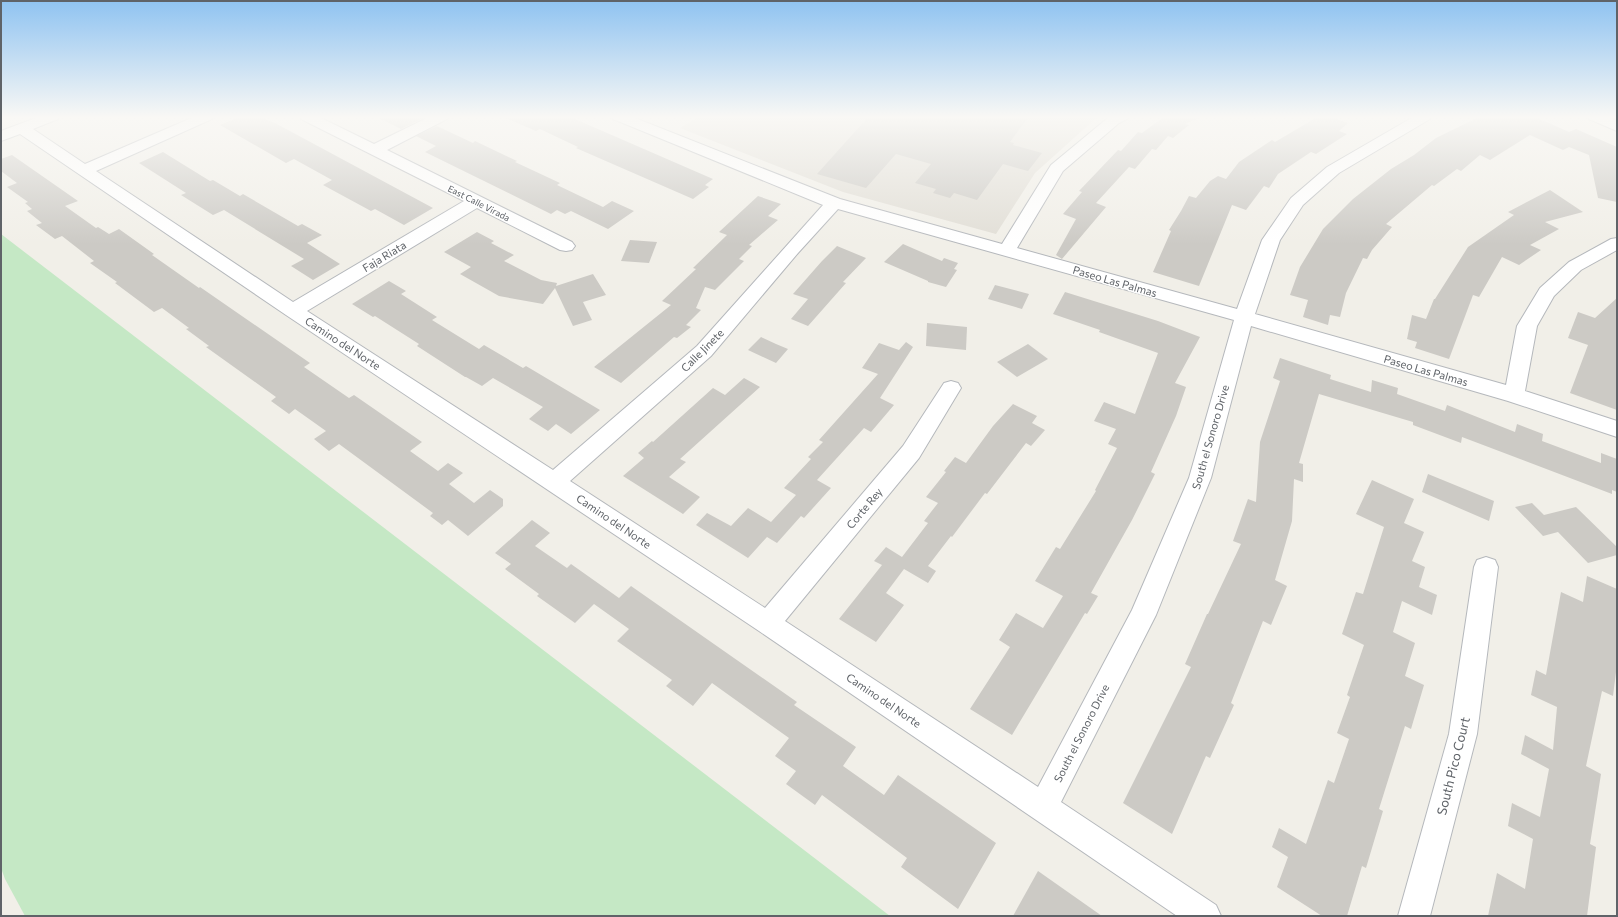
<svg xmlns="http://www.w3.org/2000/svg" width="1618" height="917" viewBox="0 0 1618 917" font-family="Commissioner,sans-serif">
	<rect width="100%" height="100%" fill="#f1efe8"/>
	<path fill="#e1ded6" d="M700,116H1102L1094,120L1035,173L996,234L843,192L680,128Z"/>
	<path fill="#c5e8c5" d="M1,234L890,916H25L5,879L1,868Z"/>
	<g fill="#cccac5">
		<path d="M242,116H258L275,123L433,208L404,225L375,209L371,211L323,185L332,180L294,159L286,163L220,125Z"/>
		<path d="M375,116H417L423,118L401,129Z"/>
		<path d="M501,116H568L713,179L705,185L709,187L693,199L576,148L578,147L540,129L536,131Z"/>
		<path d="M869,116H1029L1010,142L1014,143L1013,145L1042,153L1028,171L1003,164L977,200L954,193L950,198L933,193L936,189L915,183L931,164L896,154L866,188L817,174Z"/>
		<path d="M1165,116H1203L1185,124L1189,125L1173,138L1168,136L1156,150L1152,149L1135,169L1129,167L1096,203L1106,207L1062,259L1056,255L1076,219L1063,214L1082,192L1079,191L1118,150L1121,151L1138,132L1142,133Z"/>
		<path d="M1319,116H1329L1348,123L1339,131L1347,134L1316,154L1311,152L1278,174L1269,188L1264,186L1246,210L1232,205L1199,286L1153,272L1171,231L1169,230L1181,211L1189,196L1196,198L1210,181L1218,176L1226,179L1239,162L1272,140L1275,142Z"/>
		<path d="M1481,116H1533L1569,132L1576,129L1617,147V202L1598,198L1589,155L1569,147L1563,150L1530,135L1490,160L1480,155L1461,171L1457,169L1434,186L1432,185L1386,224L1392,227L1372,250L1367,259L1363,258L1346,293L1340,317L1330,315L1328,325L1303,317L1308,300L1290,295L1300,267L1323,229L1353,199L1391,169L1414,155L1436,138Z"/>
		<path d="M437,126L473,143L475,141L517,161L515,162L560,183L557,185L603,207L612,201L634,211L608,229L571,211L565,214L557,210L551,214L425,152L436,146L416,136Z"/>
		<path d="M163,152L210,181L213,180L240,196L243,194L298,226L302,224L322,235L307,243L340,264L313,280L291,266L304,259L224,210L213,215L181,195L186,193L139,163Z"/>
		<path d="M12,155L78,201L65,206L96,228L98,227L109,234L119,229L154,254L152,255L199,288L200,287L310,363L304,367L349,398L354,395L422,442L410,451L438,471L448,463L463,473L449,484L474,503L490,490L503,499V506L468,536L448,520L442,525L430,516L433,513L339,444L329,451L314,439L326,431L295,409L289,414L271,401L276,397L206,347L209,346L186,329L189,328L162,308L154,312L115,283L117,282L90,263L94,261L62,236L55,239L36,225L42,223L27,211L32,209L25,203L28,202L7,187L17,183L1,171V159Z"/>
		<path d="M1550,190L1583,212L1545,222L1559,229L1530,245L1541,250L1519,265L1502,257L1479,297L1473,295L1449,359L1415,348L1417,342L1407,339L1412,315L1426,319L1434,299H1435L1468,247L1514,215L1508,212Z"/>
		<path d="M758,196L781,204L768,216L778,220L749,245L752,246L739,259L744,261L715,290L705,287L696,308L701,310L686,325L691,327L677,338L674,337L621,383L594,367L671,305L662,301L696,269L693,268L727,235L719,232Z"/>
		<path d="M477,232L494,241L491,243L514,255L504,261L541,280L557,283L556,286L593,274L606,295L583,302L592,320L573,326L555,288L543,304L499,296L460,274L471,267L444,252Z"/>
		<path d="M630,240L657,242L649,263L621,261Z"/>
		<path d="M903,244L942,261L944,258L958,263L954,269L957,270L946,287L928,282V281L884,262Z"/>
		<path d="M837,246L866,258L843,282L846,283L808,326L791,319L808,299L793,294L822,261Z"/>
		<path d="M389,281L406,291L401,294L437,317L432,320L479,349L484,345L523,368L526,366L600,410L571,434L556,424L548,431L529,419L543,407L493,378L482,386L466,377H465L417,346L419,344L375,316L373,317L352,304Z"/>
		<path d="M995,285L1029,294L1022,309L988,299Z"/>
		<path d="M1065,292L1158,321L1200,337L1175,383L1186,387L1176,416L1151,472L1155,474L1132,520L1091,593L1098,596L1087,614L1085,613L1012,735L970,709L1010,647L999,640L1016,613L1043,628L1063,596L1035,581L1056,547L1060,549L1096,491L1095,490L1117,448L1108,444L1116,429L1094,421L1104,402L1135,414L1158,353L1099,332L1100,330L1053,314Z"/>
		<path d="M1617,298V410L1570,393L1588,345L1568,338L1578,312L1595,318Z"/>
		<path d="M927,323L967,327L966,350L926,346Z"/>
		<path d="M761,337L776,344L788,349L776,363L748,350Z"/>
		<path d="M906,342L913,347L880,398L894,405L871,432L864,428L817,480L831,488L804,518L801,516L777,543L767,537L748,558L696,525L707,513L731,526L748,508L771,522L796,495L784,488L811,459L808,457L823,442L819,440L878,374L862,368L879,343L899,350Z"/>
		<path d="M1028,344L1048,359L1017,377L997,362Z"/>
		<path d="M1280,358L1331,375L1330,379L1371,392L1372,380L1398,388L1397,394L1445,411L1447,405L1515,432L1517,424L1543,434L1542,441L1601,463V453L1617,459V492L1612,490V494L1462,437L1461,443L1413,425V422L1319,394L1299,463L1303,464V482L1294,479L1292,521L1275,580L1287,586L1271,625L1263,621L1231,703L1234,705L1210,758L1206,756L1172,834L1123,803L1191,667L1185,664L1207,614H1208L1241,544L1233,541L1248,499L1256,502L1260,442L1280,381L1273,378Z"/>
		<path d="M744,378L760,387L680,459L686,462L669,477L700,497L683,514L623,476L644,458L638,453L652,441L653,442L713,388L725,395Z"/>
		<path d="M1013,404L1037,416L1032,423L1045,430L1031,446L1026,443L987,494L985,493L952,537L951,536L928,566L936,571L928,583L904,569L886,593L904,605L876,642L839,619L882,565L874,561L886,547L902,557L928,523L924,521L938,503L926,497L946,472L944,471L955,457L966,463L993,426Z"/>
		<path d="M1428,474L1494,501L1489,521L1422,492Z"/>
		<path d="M1372,480L1414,499L1404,523L1424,532L1412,561L1425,567L1419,587L1437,595L1432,615L1402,601L1393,632L1415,643L1405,676L1424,685L1411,729L1405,726L1379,809L1383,811L1366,868L1362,866L1347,916H1322L1277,887L1288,857L1272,847L1279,828L1306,844L1328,780L1334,783L1349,739L1337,733L1350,697L1347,695L1364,645L1342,634L1356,592L1363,594L1384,527L1356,514Z"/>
		<path d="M1532,503L1544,515L1576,507L1617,547V555L1588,563L1558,532L1543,536L1515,507Z"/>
		<path d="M532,520L550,533L535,546L567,568L571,564L619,598L631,586L797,702L794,705L856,747L843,766L884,795L898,775L996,843L958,909L901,867L907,858L822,795L815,805L786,784L796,771L775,756L789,738L712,683L693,706L666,686L672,680L617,641L629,629L594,604L575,623L537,596L539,594L505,569L511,564L495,553Z"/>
		<path d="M1587,576L1617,589V664L1613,696L1602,691L1586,766L1601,774L1590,844L1596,847L1587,916H1488L1497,873L1525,889L1533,839L1508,826L1512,803L1540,817L1549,769L1521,754L1525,735L1553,750L1557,707L1531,695L1536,670L1546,675L1561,592L1583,602Z"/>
		<path d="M1038,871L1102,916H1013Z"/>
	</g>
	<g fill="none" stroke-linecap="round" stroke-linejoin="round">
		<g stroke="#b5b8bc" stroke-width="2">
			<g id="minor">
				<path d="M41,116H60L58,119L33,129L85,164L196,116H214L212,119L96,171L293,302L464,201L301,119L299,116H317L374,144L431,116H449L447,119L387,150L572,242L575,246L572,250L566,251L560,250L477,208L307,311L553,470L697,346L823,205L613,119L611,116H630L840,199L1002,244L1051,165L1109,117L1129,116L1127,119L1119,123L1063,171L1017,248L1237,309L1262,240L1291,198L1327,167L1415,116H1432L1430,119L1339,173L1303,205L1280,240L1255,314L1506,385L1517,326L1540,288L1569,262L1611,239L1617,238V250L1581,270L1554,296L1537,326L1525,391L1617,421V437L1508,401L1251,326L1211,478L1156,615L1061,802L1216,905L1221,916H1177L759,631L286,315L20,134L1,141V131ZM838,209L1234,320L1189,478L1132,610L1038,787L785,621L919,458L961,388L958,383L951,381L944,383L903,446L765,608L570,481L711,356L798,253Z"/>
				<path d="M1587,116H1605L1617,121V131L1589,119Z"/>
				<path d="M1486,557L1495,560L1498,567L1477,734L1430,916H1398L1449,734L1474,567L1477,560Z"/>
			</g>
		</g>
		<use href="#minor" fill="#fff" fill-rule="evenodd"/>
	</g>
	<linearGradient id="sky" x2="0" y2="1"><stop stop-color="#8fc3f1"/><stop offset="0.48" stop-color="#f9f8f5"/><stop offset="1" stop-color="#f9f8f5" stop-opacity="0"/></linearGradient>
	<rect width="1618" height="244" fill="url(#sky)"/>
	<g text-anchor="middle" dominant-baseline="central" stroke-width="3" stroke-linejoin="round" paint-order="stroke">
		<g font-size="9" fill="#5f6368" stroke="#fff">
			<text transform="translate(479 203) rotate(27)">East Calle Virada</text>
		</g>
		<g font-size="11" fill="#5f6368" stroke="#fff">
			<text transform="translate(384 256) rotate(-31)">Faja Riata</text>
			<text transform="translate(1115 281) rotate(16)">Paseo Las Palmas</text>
			<text transform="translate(343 343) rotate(33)">Camino del Norte</text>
			<text transform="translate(702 350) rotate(-45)">Calle Jinete</text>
			<text transform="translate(1426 370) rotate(16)">Paseo Las Palmas</text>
			<text transform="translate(1210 437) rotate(-74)">South el Sonoro Drive</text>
			<text transform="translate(864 508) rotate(-50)">Corte Rey</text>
			<text transform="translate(614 521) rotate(34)">Camino del Norte</text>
			<text transform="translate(884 700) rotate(34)">Camino del Norte</text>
			<text transform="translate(1081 733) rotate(-63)">South el Sonoro Drive</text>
		</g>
		<g font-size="13" fill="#5f6368" stroke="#fff">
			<text transform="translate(1453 766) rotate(-76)">South Pico Court</text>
		</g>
	</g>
	<rect width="1618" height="917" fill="none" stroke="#5f6368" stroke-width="4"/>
</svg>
